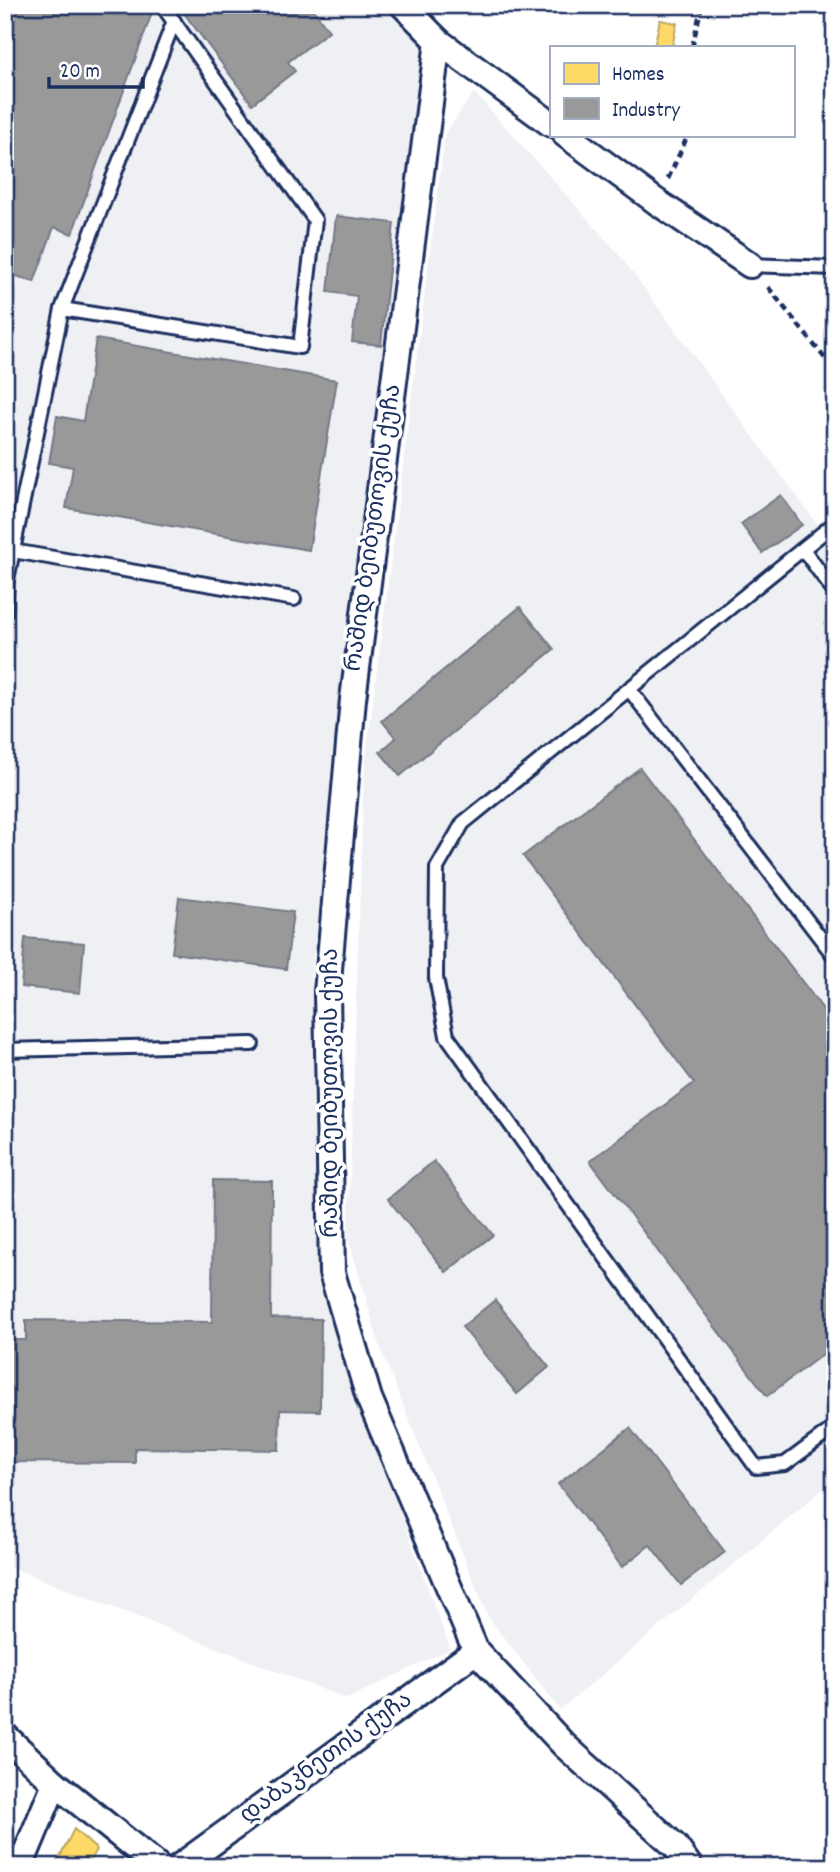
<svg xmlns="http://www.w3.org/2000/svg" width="840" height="1872" viewBox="0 0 840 1872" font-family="Dekko,'Noto Sans Georgian',sans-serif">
	<rect width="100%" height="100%" fill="#fff"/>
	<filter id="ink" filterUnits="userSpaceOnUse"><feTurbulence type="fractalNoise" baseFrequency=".0143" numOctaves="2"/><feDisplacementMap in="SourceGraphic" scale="14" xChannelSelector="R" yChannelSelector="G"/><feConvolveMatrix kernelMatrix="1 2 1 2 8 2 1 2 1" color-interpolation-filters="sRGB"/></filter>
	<g filter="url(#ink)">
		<g fill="#eff0f4">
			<path d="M5,5H392L425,49L311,974L329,1316L450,1649L347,1699L5,1565Z"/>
			<path d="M474,92L618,253L835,548V1479L560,1710L488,1617L380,1347L348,1237L364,773L445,134Z"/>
		</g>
		<g fill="#ffd966" stroke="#bba664" stroke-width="2">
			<path d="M660,20L677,23L672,47H654Z"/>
			<path d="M74,1829L96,1849L88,1867H55Z"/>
		</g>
		<g fill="#999" stroke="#737987" stroke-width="2">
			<path d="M5,5L154,7L72,234L54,227L34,282L5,272Z"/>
			<path d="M178,5H310L329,31L288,62L295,71L252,104Z"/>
			<path d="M336,216L394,223L381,345L352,342L357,296L328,292Z"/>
			<path d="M5,317L13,318L5,365Z"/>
			<path d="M96,339L337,380L309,550L66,508L73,467L49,463L57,416L83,421Z"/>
			<path d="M781,495L802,525L762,553L741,524Z"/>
			<path d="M520,607L554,649L400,776L380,752L396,738L382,721Z"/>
			<path d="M640,768L835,1025V1345L767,1396L590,1161L694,1083L523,856Z"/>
			<path d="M179,897L293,912L286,969L172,953Z"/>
			<path d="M25,938L84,943L80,993L21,987Z"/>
			<path d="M434,1161L493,1235L446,1272L388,1199Z"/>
			<path d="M213,1180L272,1181L271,1318L321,1319L320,1411L280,1410L279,1450L135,1448V1463L5,1462V1340H26V1320L212,1322Z"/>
			<path d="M495,1300L549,1367L517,1394L462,1327Z"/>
			<path d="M630,1428L725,1552L681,1585L650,1545L622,1567L558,1484Z"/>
		</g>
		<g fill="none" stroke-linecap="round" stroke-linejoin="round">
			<g stroke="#1b2f5e" stroke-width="18">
				<g id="service">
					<path d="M750,265L835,268"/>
					<path d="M62,309L300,347L315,220L162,5"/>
					<path d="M835,523L463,823L437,868L436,978L447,1036L756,1467L785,1464L835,1427"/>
					<path d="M803,549L835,593"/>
					<path d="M13,551L294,599"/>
					<path d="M5,613L7,580L62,309L174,21"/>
					<path d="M629,689L835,957"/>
					<path d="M5,1050L252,1044"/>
				</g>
			</g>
			<g stroke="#1b2f5e" stroke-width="30">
				<g id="minor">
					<path d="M403,5L438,41L551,124"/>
					<path d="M438,41L353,699L327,992L332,1273L369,1398L476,1651L564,1745L675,1846L690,1867"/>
					<path d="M566,135L657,202L750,265"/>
					<path d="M5,1736L55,1783L159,1867"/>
					<path d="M20,1867L55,1783"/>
					<path d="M179,1867L476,1651"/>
				</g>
			</g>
			<g stroke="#1b2f5e" stroke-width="4.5" stroke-dasharray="7 5" stroke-linecap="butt">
				<path d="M692,47L702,5"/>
				<path d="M668,179L688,135"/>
				<path d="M768,287L835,371"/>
			</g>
			<use href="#service" stroke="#fff" stroke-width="12"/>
			<use href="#minor" stroke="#fff" stroke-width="24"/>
		</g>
	</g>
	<g text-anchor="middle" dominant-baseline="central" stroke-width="7" stroke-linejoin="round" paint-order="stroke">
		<g font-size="23" fill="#1b2f5e" stroke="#fff">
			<text transform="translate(375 528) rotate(-82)">რაშიდ ბეიბუთოვის ქუჩა</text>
			<text transform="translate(332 1093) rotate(-90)">რაშიდ ბეიბუთოვის ქუჩა</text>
			<text transform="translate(327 1759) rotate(-36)">დაბაკნეთის ქუჩა</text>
		</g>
	</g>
	<rect width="840" height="1872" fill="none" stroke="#fff" stroke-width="28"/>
	<rect x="14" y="14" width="812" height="1844" fill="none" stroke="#1b2f5e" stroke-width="2.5" filter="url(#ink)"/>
	<rect x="550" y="46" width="245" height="91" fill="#ffffff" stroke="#a4acbf" stroke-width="2"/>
	<rect x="564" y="63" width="35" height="21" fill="#ffd966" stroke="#a4acbf" stroke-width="2"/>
	<text x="612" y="80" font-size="21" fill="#1b2f5e">Homes</text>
	<rect x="564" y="98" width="35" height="21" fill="#999999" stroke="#a4acbf" stroke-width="2"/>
	<text x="612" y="116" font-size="21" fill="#1b2f5e">Industry</text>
	<path d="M49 77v10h94v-10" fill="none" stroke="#1b2f5e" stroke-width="3.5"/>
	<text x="60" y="77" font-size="21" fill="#1b2f5e" stroke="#ffffff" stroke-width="5" paint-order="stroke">20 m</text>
</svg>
